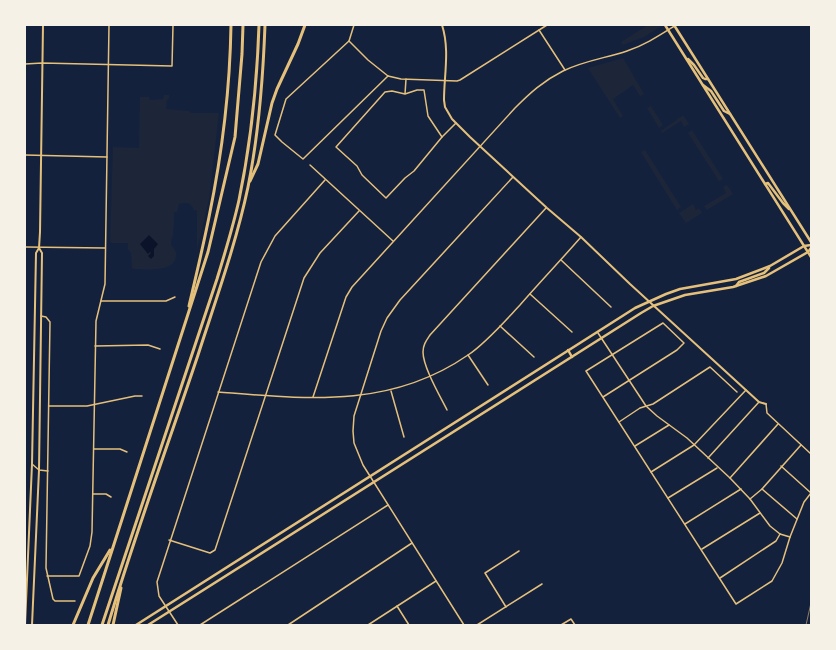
<svg xmlns="http://www.w3.org/2000/svg" width="836" height="650" viewBox="0 0 836 650" font-family="Bitter,serif">
	<rect width="100%" height="100%" fill="#14213d"/>
	<g fill="#1d2539">
		<path d="M648,25H659L660,27L644,37L623,45L621,42Z"/>
		<path d="M623,58L644,94L640,96L633,85L613,99L623,116L620,118L588,68Z"/>
		<path d="M164,95H169V98L167,100L166,109L189,111L191,113H219L209,199L197,250V210H194C191,202 186,202 179,204L177,212H174C174,219 174,227 173,234C173,237 171,239 171,243C171,248 176,249 176,253C178,273 147,269 135,269L132,268L131,253L128,249V243H112L110,241L113,147L139,148L140,97H149L150,100L163,99Z"/>
		<path d="M651,106L663,125L659,128L647,108Z"/>
		<path d="M683,115L689,124L684,127L681,121L662,133L661,131Z"/>
		<path d="M692,130L723,179L719,181L688,133Z"/>
		<path d="M645,150L681,207L677,210L641,152Z"/>
		<path d="M727,185L733,194L707,210L704,206L726,193L723,187Z"/>
		<path d="M693,204L696,210L699,208L702,213L686,223L679,213Z"/>
	</g>
	<path fill="#0b132b" d="M149,235L158,244L154,249V256L151,259L148,256L151,253L150,252L148,254L140,244Z"/>
	<g fill="none" stroke-linecap="round" stroke-linejoin="round">
		<g stroke="#e5c07b" stroke-width="1.5">
			<path d="M354,25L349,41L286,99L275,135L282,142L303,159L388,76"/>
			<path d="M539,30L565,70"/>
			<path d="M349,41L368,60L388,76L401,79L457,81L460,80L547,25"/>
			<path d="M25,64L42,63L172,66L173,25"/>
			<path d="M405,94L417,90H424L428,116L442,137L414,171L405,178L386,198L362,175L357,166L336,147L385,92L392,91L405,94L406,79"/>
			<path d="M442,137L456,123"/>
			<path d="M25,155L107,157"/>
			<path d="M310,165L393,241"/>
			<path d="M25,247L105,248"/>
			<path d="M561,260L611,307"/>
			<path d="M530,294L572,332"/>
			<path d="M101,301H166L175,297"/>
			<path d="M41,316L46,317L50,322L46,568L53,599L55,601H75"/>
			<path d="M500,326L534,357"/>
			<path d="M598,333L646,406L657,416L687,438L730,478L750,499L770,526L780,534L790,537"/>
			<path d="M95,346L148,345L160,349"/>
			<path d="M468,355L488,385"/>
			<path d="M391,391L404,437"/>
			<path d="M218,392C307,399 390,409 468,355C486,343 505,321 520,305C540,282 561,260 581,237"/>
			<path d="M313,397L346,297L352,287L515,108C530,93 543,81 563,71C583,61 606,58 627,51C645,45 660,35 676,25"/>
			<path d="M603,397L677,350L684,343L663,323L586,371L736,604L772,581L782,563L790,537L804,502L811,493"/>
			<path d="M766,404L767,413L811,454"/>
			<path d="M49,406H87L135,396H142"/>
			<path d="M447,410C440,396 423,367 423,352C423,345 426,341 430,335L546,208"/>
			<path d="M619,422L640,408L653,404L710,367L737,392"/>
			<path d="M635,446L669,425"/>
			<path d="M94,449H120L127,452"/>
			<path d="M708,458L759,402"/>
			<path d="M32,464L39,470L48,471"/>
			<path d="M781,466L811,493"/>
			<path d="M651,472L694,445L746,390"/>
			<path d="M730,478L778,424"/>
			<path d="M762,489L797,519"/>
			<path d="M93,494H106L111,497"/>
			<path d="M668,498L717,468"/>
			<path d="M750,499L762,489L801,445"/>
			<path d="M685,524L741,489"/>
			<path d="M169,540L210,553L215,550L304,278L320,253L359,211"/>
			<path d="M702,549L760,513"/>
			<path d="M47,576H79L90,546L92,532L96,321L105,284L109,25"/>
			<path d="M720,578L776,541L780,534"/>
			<path d="M397,606L409,625"/>
			<path d="M506,607L485,573L519,551"/>
			<path d="M178,625L159,596L157,582L261,262L275,236L325,180"/>
			<path d="M200,625L388,505"/>
			<path d="M288,625L412,543"/>
			<path d="M368,625L436,581"/>
			<path d="M464,625L363,465L354,443L353,431L354,416L381,331L387,318L400,300L513,177"/>
			<path d="M477,625L542,584"/>
			<path d="M561,625L571,619L575,625"/>
		</g>
		<g stroke="#e5c07b" stroke-width="2">
			<path d="M442,25C450,50 444,75 444,100L445,107L452,119L470,137L547,208L581,237L630,284L759,402L766,404"/>
			<path d="M25,625L32,464L36,253L39,248L40,232L43,25"/>
			<path d="M32,625L39,470L42,253L39,248"/>
		</g>
		<g stroke="#e5c07b" stroke-width="2.5">
			<path d="M736,286L739,282L764,273L769,268"/>
			<path d="M568,350L572,357"/>
			<path d="M136,625L635,308L666,294L680,289L736,279L770,266L804,246L811,245"/>
			<path d="M148,625L641,313L653,306L685,295L733,287L766,276L808,252L811,248"/>
		</g>
		<g stroke="#e5c07b" stroke-width="2.5">
			<path d="M665,25L811,257"/>
			<path d="M674,25L811,242"/>
			<path d="M688,59L694,65L703,78L705,79H708"/>
			<path d="M703,85L711,91L724,111L730,114"/>
			<path d="M765,184L768,183L783,203L789,209"/>
		</g>
		<g stroke="#e5c07b" stroke-width="3">
			<path d="M250,181L258,164L272,103L277,89L298,44L305,25"/>
			<path d="M189,306C196,276 203,247 209,217C222,154 230,89 231,25"/>
			<path d="M73,625L93,578L110,550"/>
			<path d="M88,625L208,252L235,137L242,54L243,25"/>
			<path d="M102,625L217,279C225,253 233,227 239,200C251,142 257,84 259,25"/>
			<path d="M108,625C135,534 168,445 198,355C216,299 236,244 248,187C259,133 263,79 265,25"/>
			<path d="M113,625L121,588"/>
		</g>
		<path stroke="#918062" stroke-width="1" d="M806,625L811,603"/>
	</g>
	<rect width="836" height="650" fill="none" stroke="#f6f1e7" stroke-width="52"/>
</svg>
